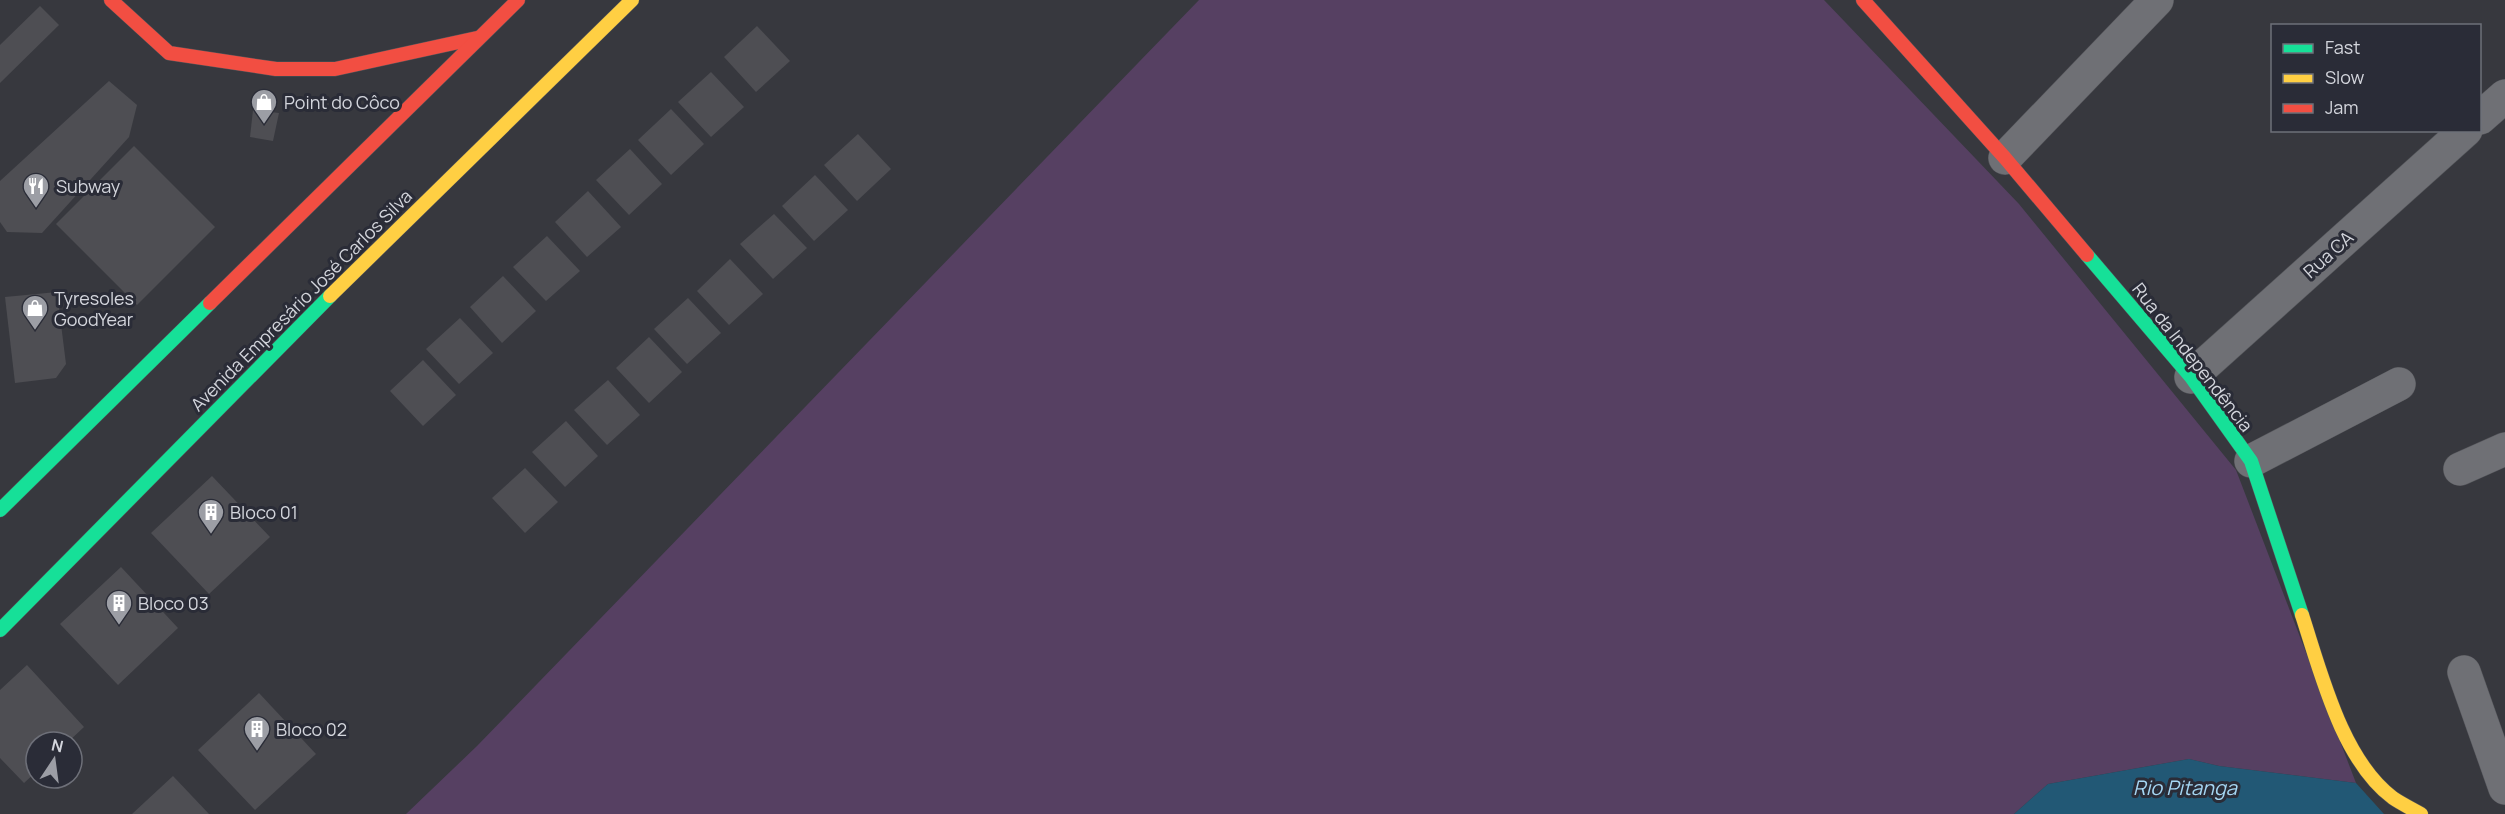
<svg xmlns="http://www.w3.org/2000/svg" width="2505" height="814" viewBox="0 0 2505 814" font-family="Manrope,sans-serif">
	<rect width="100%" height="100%" fill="#37383e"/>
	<path fill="#564062" d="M1199,0H1824L2019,204L2236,470L2356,783L2219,766L2189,759L2048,784L2014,814H406L477,746Z"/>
	<path fill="#225875" d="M2189,759L2219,766L2356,783L2384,814H2014L2048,784Z"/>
	<g fill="#4e4e53">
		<path d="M40,6L59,25L0,83V45Z"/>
		<path d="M757,26L790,61L756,92L724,57Z"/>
		<path d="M711,72L744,107L711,137L678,102Z"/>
		<path d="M109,81L137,105L129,137L42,233L7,232L0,222V181Z"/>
		<path d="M671,109L704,144L671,175L638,140Z"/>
		<path d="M253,110L279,113L273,141L250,137Z"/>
		<path d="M858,134L891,169L857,201L824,165Z"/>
		<path d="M134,146L215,227L137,305L56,224Z"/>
		<path d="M630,149L662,184L629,215L596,180Z"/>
		<path d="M815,175L848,210L814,241L782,206Z"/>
		<path d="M588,191L621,227L587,257L555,222Z"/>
		<path d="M774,214L807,248L773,279L740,244Z"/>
		<path d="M547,236L580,271L546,301L513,267Z"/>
		<path d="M730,259L763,294L729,325L697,291Z"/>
		<path d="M503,276L536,311L502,343L470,307Z"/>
		<path d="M57,292L66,364L56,378L15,383L5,297Z"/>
		<path d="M688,298L721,333L687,364L654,329Z"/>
		<path d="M460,318L493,353L459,384L426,349Z"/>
		<path d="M649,337L682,372L649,403L616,368Z"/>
		<path d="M423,360L456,395L423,426L390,391Z"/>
		<path d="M608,380L640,415L607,445L574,410Z"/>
		<path d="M566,421L598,456L565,487L532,452Z"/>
		<path d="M525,468L558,502L525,533L492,498Z"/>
		<path d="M212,476L270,537L209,594L151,533Z"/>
		<path d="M121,567L178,628L118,685L60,624Z"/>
		<path d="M27,665L84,727L68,742H36V772L24,783L0,758V690Z"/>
		<path d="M259,693L316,754L255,810L198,750Z"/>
		<path d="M173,776L209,814H132Z"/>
	</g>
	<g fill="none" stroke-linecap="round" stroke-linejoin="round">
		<g stroke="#535459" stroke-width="34">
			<g id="street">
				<path d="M2480,118L2505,96"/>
				<path d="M2005,158L2157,0"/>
				<path d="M2191,377L2466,130"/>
				<path d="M2251,461L2399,384"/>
				<path d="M2460,469L2505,449"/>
				<path d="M2464,672L2505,788"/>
			</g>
		</g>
		<g stroke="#535459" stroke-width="15">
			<g id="fast">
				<path d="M2087,255L2191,377L2251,461L2302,615"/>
				<path d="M0,510L210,303"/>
				<path d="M0,630L330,296"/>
			</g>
		</g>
		<g stroke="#535459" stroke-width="15">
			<g id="slow">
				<path d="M330,296L632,0"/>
				<path d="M2302,615C2321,673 2342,760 2393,798C2402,804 2412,809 2421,814"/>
			</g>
		</g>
		<g stroke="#535459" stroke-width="15">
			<g id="jam">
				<path d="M111,0L169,53L276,69H335L477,38"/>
				<path d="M1863,0L2005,158L2087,255"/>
				<path d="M210,303L518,0"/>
			</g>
		</g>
		<use href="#street" stroke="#6f7075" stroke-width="33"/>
		<use href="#fast" stroke="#16e098" stroke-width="14"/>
		<use href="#slow" stroke="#ffcf43" stroke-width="14"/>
		<use href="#jam" stroke="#f24e42" stroke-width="14"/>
	</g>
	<defs>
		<g id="shop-pin" transform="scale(1.35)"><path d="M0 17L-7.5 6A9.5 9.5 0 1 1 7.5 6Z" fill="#9c9ea5" stroke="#2a2c37"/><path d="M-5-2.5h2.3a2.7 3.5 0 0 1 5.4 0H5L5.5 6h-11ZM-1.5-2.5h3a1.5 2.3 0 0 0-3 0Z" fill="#fff"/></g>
		<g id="restaurant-pin" transform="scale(1.35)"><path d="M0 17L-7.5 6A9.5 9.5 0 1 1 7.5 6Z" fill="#9c9ea5" stroke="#2a2c37"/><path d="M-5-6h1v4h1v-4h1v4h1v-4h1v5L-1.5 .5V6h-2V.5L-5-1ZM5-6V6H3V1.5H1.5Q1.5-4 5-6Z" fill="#fff"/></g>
		<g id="building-pin" transform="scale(1.35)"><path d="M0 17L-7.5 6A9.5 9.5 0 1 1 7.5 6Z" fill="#9c9ea5" stroke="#2a2c37"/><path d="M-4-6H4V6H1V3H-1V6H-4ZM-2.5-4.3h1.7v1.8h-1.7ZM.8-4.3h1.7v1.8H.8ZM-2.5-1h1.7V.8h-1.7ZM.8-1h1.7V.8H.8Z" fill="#fff"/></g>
	</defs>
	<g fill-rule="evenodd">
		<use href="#shop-pin" x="264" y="102"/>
		<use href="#restaurant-pin" x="36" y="186"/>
		<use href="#shop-pin" x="35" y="308"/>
		<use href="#building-pin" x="211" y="512"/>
		<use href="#building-pin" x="119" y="603"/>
		<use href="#building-pin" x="257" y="729"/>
	</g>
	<g text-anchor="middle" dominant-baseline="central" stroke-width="6" stroke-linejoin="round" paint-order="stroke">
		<g font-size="18" fill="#d3d5dc" stroke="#2a2c37" text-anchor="start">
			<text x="284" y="102">Point do Côco</text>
			<text x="56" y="186">Subway</text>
			<text x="54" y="298">Tyresoles<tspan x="54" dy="21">GoodYear</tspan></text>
			<text x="230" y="512">Bloco 01</text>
			<text x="138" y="603">Bloco 03</text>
			<text x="276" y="729">Bloco 02</text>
		</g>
		<g font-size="18" fill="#d3d5dc" stroke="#2a2c37">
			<text transform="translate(2328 254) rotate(-42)">Rua CA</text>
			<text transform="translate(301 300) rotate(-45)">Avenida Empresário José Carlos Silva</text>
			<text transform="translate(2193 357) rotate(52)">Rua da Independência</text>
		</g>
		<g font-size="20" font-style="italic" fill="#a5d6f3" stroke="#2a2c37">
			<text x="2185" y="787">Rio Pitanga</text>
		</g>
	</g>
	<rect x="2271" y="24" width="210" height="108" fill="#2a2c37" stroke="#6e7079" stroke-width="1.5"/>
	<rect x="2283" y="44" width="30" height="9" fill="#16e098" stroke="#6e7079" stroke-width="1.5"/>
	<text x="2325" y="54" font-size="18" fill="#d3d5dc">Fast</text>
	<rect x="2283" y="74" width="30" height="9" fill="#ffcf43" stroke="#6e7079" stroke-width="1.5"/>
	<text x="2325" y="84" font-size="18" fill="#d3d5dc">Slow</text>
	<rect x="2283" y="104" width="30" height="9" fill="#f24e42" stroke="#6e7079" stroke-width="1.5"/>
	<text x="2325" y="114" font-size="18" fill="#d3d5dc">Jam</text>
	<g transform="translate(54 760) rotate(13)"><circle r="28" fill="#2a2c37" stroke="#6e7079" stroke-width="1.5"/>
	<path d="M0-4.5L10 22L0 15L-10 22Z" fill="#9c9ea5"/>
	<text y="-9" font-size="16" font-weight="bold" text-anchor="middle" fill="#d3d5dc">N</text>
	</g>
</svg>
